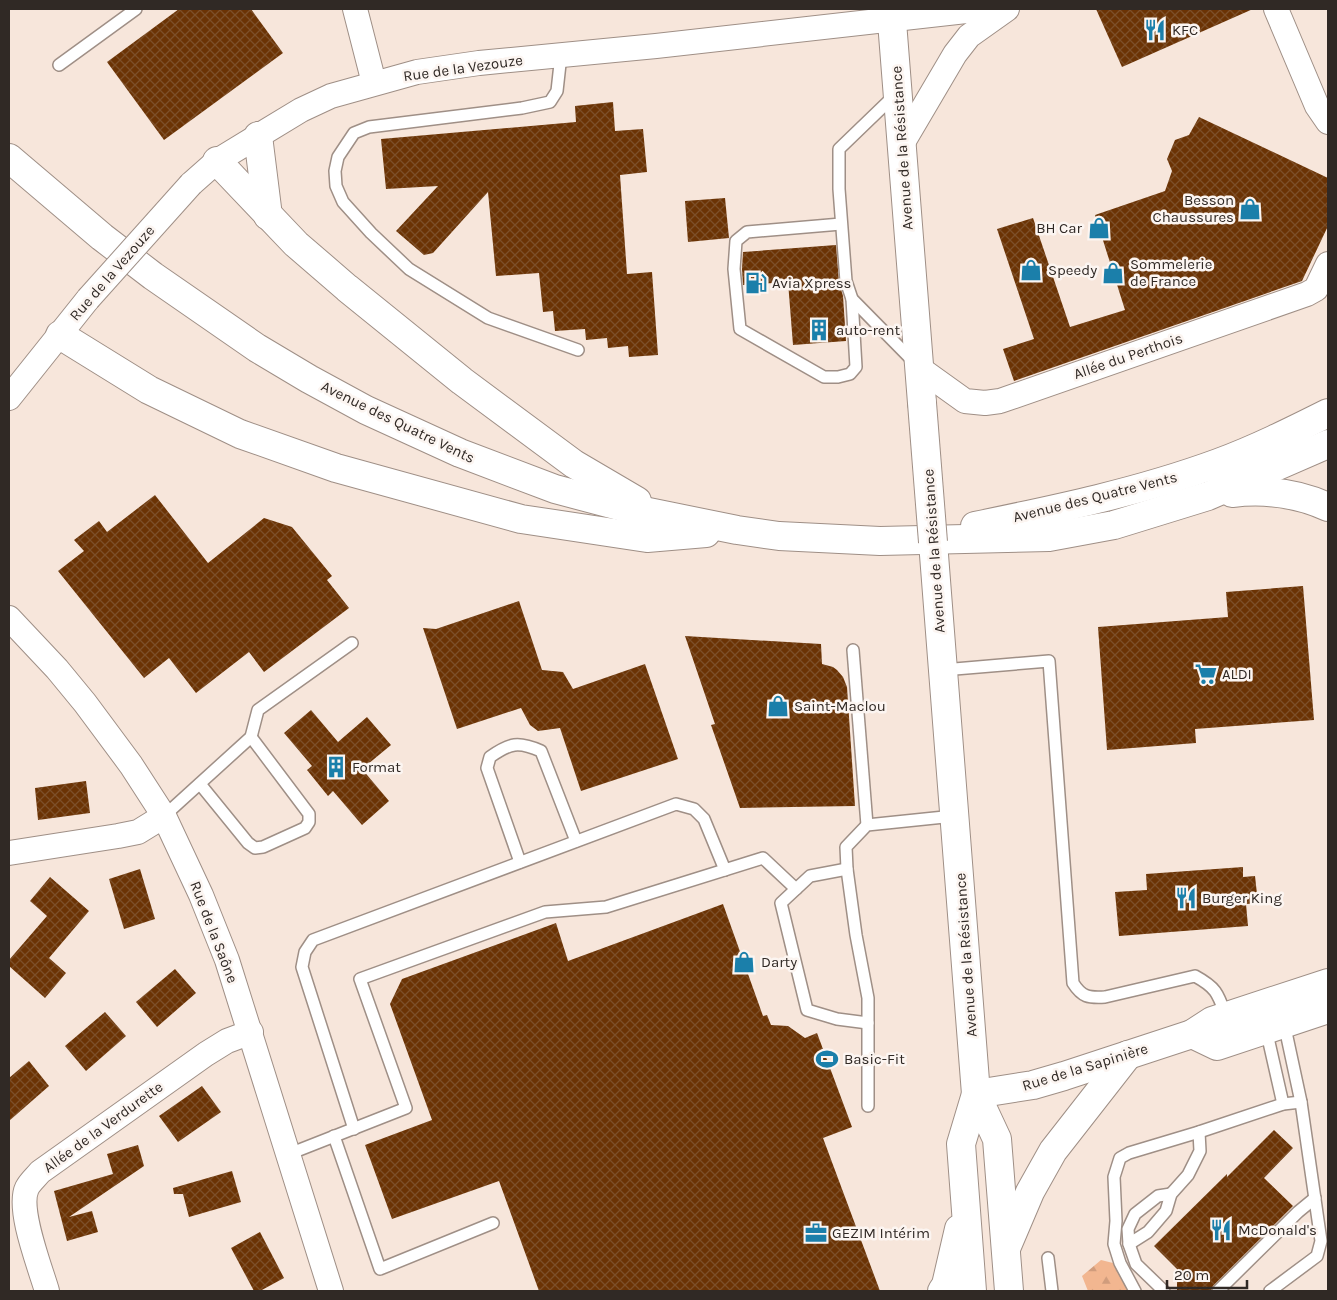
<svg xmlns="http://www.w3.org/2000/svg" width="1337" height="1300" viewBox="0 0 1337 1300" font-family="Karla,sans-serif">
	<defs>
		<pattern id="forest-firs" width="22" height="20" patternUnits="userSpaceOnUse" patternTransform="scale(1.25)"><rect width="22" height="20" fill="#f2b690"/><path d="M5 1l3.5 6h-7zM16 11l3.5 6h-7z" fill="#d09c7c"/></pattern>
		<pattern id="building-cross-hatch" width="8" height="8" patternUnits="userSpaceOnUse" patternTransform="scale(1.25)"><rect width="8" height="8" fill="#6b3304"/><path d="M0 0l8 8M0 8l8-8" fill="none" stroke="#7c4f29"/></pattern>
	</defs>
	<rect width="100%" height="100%" fill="#f7e6db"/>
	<path fill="url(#forest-firs)" d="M1101,1260L1129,1267L1140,1291H1088L1082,1276Z"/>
	<g fill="url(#building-cross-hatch)">
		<path d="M179,9H251L283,53L164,140L107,62Z"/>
		<path d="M1096,9H1253L1122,67Z"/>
		<path d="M613,102L615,131L643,129L647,172L620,175L627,274L652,272L658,355L629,357L628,346L608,348L607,338L586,340L585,329L555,331L553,311L543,312L539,273L496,276L488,192L433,253L424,255L396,231L438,186L386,189L381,139L576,122L575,106Z"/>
		<path d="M1199,117L1328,178V226L1302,281L1014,381L1003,349L1034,339L997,229L1033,218L1070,327L1125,310L1095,215L1165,191L1172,171L1167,159L1175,140L1189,135Z"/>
		<path d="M725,198L729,238L688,242L685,201Z"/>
		<path d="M836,245L839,282L843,296L846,341L793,345L788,282L743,285L742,269L743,252Z"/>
		<path d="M155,495L208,563L264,518L292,527L332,576L327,580L349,608L264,672L249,652L196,693L169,658L144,678L58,571L84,551L74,540L99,521L107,532Z"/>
		<path d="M1303,586L1314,720L1195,729L1196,743L1107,750L1098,627L1228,617L1226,592Z"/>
		<path d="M519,601L542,670L563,672L573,689L645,664L678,759L581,791L560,728L538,731L530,725L521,708L457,729L423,628L436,629Z"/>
		<path d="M685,636L821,644L822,664L833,667L837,670L843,677L847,687L855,806L740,808L711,725L715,724Z"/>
		<path d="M311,710L338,742L367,717L391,745L362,769L389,801L362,825L333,791L328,796L307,770L312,766L284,733Z"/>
		<path d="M86,781L90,813L38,820L35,788Z"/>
		<path d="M1243,867V877L1255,876L1258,903L1246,904L1248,926L1119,936L1115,892L1147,890L1146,874Z"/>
		<path d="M140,869L155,919L124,929L109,879Z"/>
		<path d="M50,877L89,911L49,958L66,973L45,998L9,966V960L47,916L30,901Z"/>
		<path d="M723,904L763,1016L767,1015L771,1025L788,1026L805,1038L817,1033L852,1127L823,1138L880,1291H539L499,1181L392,1219L365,1145L432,1120L390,1004L402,979L556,923L568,961Z"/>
		<path d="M175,969L196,993L157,1027L136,1002Z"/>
		<path d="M105,1012L126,1036L86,1071L65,1046Z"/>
		<path d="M29,1061L49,1086L9,1121V1078Z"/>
		<path d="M202,1086L221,1112L178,1142L159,1116Z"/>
		<path d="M1274,1130L1293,1148L1264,1178L1293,1206L1213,1286L1211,1291H1177V1269L1154,1246L1227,1174V1177Z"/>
		<path d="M138,1145L144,1166L69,1217L92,1211L98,1232L67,1241L54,1191L113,1174L107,1154Z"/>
		<path d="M232,1171L241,1202L189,1217L183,1194H174L173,1188Z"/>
		<path d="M260,1232L284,1278L260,1291H254L231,1248Z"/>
	</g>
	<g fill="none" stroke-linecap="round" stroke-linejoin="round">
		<g stroke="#9f8f86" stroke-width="14">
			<g id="service">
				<path d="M561,55L557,91L550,102L522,108L369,127L354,133L338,157L335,171L336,186L343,202L371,233L409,269L488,318L578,350"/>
				<path d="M59,65L136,9"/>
				<path d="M895,95L839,149V189L846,281L852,299L915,363"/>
				<path d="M841,224L747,232L736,241L734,269L740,329L824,377H838L850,374L856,367L852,299"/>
				<path d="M853,650L867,825"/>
				<path d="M943,670L1049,661L1073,983C1082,997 1088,998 1105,997L1195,976C1217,988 1218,994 1226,1016"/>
				<path d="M200,784L248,843L255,848L263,847L305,828L309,822V814L251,737"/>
				<path d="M164,816L251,737L258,710L352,643"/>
				<path d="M520,862L487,768L490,757C510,743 518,741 541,751L576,841"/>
				<path d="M847,869L810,876L781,903L807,1010L837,1019L868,1023"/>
				<path d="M1266,1029L1283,1104"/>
				<path d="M868,1106V998L856,935L847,869L846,847L867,825L954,816"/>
				<path d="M354,1129L302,967L305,952L313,940L676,804L694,809L704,819L725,870"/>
				<path d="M334,1136L380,1269L493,1223"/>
				<path d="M289,1154L406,1108L360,979L545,912L606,907L763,858L796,889"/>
				<path d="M1129,1244L1148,1232L1166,1211L1171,1194L1188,1175L1200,1151L1199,1132"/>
				<path d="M1048,1258L1052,1291"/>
				<path d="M1135,1291L1120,1263L1114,1244L1116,1221L1114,1177L1120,1158L1129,1153L1199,1132L1283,1104L1301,1102"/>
				<path d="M1164,1291L1136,1264L1129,1244L1128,1229L1135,1214L1158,1196L1171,1194"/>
				<path d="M1218,1291L1298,1212L1315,1198"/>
				<path d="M1270,1291L1317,1256L1321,1241L1301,1102L1284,1023"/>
			</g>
		</g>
		<g stroke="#9f8f86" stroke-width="26">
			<g id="minor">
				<path d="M355,9L374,83"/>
				<path d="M1276,9L1317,106L1328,122"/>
				<path d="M902,144L955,54L969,36L1007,9"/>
				<path d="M191,184L217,161L301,110L331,96L417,72L479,63L656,46L984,9"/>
				<path d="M919,368L965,401L985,403L1000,401L1307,294L1316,289L1328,264"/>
				<path d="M9,398L88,299"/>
				<path d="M9,618L57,669L85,703L131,765L164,816L201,895L227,960L331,1291"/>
				<path d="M9,853L118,836L138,832L164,816"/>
				<path d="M47,1291C40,1267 17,1209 27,1188C30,1182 36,1177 40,1172L206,1054L227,1041L251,1032"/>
			</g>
		</g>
		<g stroke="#9f8f86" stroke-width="30">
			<g id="tertiary">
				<path d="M1192,1034L1217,1046L1328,1009"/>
				<path d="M976,1094L1033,1085L1064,1076L1192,1034L1212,1021L1328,983"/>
			</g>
		</g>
		<g stroke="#9f8f86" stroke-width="30">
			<g id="secondary">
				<path d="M891,9L922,403"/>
				<path d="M933,542L976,1094L997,1139L1009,1291"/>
				<path d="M1007,1246L1030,1192L1053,1151L1128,1055"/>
				<path d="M942,1291L946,1285L959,1229"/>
				<path d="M972,1291L961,1144L976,1094"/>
			</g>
		</g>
		<g stroke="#9f8f86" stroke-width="30">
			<g id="primary">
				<path d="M258,136L268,216"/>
				<path d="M9,158L102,237L153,276L257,348L309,379L366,410L460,453L555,489L619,506L737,530L779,536L880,541L1049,537L1114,525L1208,496L1328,444"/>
				<path d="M217,161L296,244L347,288L462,381L574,464L637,501"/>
				<path d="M60,335L149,390L240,434L336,468L521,519L647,538L706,533"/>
				<path d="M1232,493C1266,489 1297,493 1328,507"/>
				<path d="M975,526C1057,509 1139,492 1218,463C1256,449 1292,431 1328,413"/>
			</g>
		</g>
		<use href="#service" stroke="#fff" stroke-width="11"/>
		<use href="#minor" stroke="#fff" stroke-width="24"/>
		<use href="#tertiary" stroke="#fff" stroke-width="28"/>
		<use href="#secondary" stroke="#fff" stroke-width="28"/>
		<use href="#primary" stroke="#fff" stroke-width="28"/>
		<g stroke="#9f8f86" stroke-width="26" stroke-linecap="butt">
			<path id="minor-bridge" d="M88,299L191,184"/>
		</g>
		<g stroke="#9f8f86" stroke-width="30" stroke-linecap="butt">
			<path id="secondary-bridge" d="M922,403L933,542"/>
		</g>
		<use href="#minor-bridge" stroke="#fff" stroke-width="24"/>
		<use href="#secondary-bridge" stroke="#fff" stroke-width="28"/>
	</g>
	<defs>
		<g id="restaurant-bare" transform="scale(1.725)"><path d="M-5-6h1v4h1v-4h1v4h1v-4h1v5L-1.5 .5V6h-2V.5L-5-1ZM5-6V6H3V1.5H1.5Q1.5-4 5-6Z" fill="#1b7faa" stroke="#fcf5f1" stroke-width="2.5" paint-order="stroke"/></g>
		<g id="shop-bare" transform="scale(1.725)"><path d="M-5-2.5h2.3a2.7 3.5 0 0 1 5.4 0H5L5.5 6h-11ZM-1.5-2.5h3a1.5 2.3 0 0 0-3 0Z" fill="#1b7faa" stroke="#fcf5f1" stroke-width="2.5" paint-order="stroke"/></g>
		<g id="fuel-bare" transform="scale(1.725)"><path d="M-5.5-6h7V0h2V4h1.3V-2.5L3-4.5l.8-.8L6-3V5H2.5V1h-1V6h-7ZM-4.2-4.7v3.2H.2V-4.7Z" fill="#1b7faa" stroke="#fcf5f1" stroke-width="2.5" paint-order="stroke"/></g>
		<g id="building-bare" transform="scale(1.725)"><path d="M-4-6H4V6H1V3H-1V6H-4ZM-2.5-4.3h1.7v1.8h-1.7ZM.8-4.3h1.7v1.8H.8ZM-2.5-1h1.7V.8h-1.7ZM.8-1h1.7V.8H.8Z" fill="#1b7faa" stroke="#fcf5f1" stroke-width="2.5" paint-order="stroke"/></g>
		<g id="supermarket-bare" transform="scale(1.725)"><path d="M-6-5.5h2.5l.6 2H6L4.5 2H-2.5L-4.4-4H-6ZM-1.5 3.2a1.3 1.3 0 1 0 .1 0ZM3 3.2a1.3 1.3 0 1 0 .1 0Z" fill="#1b7faa" stroke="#fcf5f1" stroke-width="2.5" paint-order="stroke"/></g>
		<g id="stadium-bare" transform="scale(1.725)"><path d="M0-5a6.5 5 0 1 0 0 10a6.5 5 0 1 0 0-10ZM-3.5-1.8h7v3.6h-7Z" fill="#1b7faa" stroke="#fcf5f1" stroke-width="2.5" paint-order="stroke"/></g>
		<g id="office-bare" transform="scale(1.725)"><path d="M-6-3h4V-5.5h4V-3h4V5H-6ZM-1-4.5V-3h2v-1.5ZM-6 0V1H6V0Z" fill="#1b7faa" stroke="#fcf5f1" stroke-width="2.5" paint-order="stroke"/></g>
	</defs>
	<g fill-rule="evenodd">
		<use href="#restaurant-bare" x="1155" y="30"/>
		<use href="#shop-bare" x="1250" y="209"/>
		<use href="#shop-bare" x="1099" y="228"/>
		<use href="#shop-bare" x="1031" y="270"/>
		<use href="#shop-bare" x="1113" y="273"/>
		<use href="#fuel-bare" x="756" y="283"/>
		<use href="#building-bare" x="819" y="330"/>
		<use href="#supermarket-bare" x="1206" y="674"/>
		<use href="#shop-bare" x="778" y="706"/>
		<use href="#building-bare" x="336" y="767"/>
		<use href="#restaurant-bare" x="1186" y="898"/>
		<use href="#shop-bare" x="744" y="962"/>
		<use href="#stadium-bare" x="827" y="1059"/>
		<use href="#restaurant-bare" x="1221" y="1230"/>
		<use href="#office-bare" x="816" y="1233"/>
	</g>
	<g text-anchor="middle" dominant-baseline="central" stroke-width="5" stroke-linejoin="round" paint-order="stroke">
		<g font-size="15" fill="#302925" stroke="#fcf5f1" text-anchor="start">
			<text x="1172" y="30">KFC</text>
			<text x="1234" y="200" text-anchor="end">Besson<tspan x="1234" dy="17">Chaussures</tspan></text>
			<text x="1082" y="228" text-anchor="end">BH Car</text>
			<text x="1130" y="264">Sommelerie<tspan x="1130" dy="17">de France</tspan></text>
			<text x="1048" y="270">Speedy</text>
			<text x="772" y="283">Avia Xpress</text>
			<text x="836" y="330">auto-rent</text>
			<text x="1222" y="674">ALDI</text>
			<text x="794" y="706">Saint-Maclou</text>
			<text x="352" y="767">Format</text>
			<text x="1202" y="898">Burger King</text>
			<text x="761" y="962">Darty</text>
			<text x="844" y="1059">Basic-Fit</text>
			<text x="1238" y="1230">McDonald's</text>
			<text x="832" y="1233">GEZIM Intérim</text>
		</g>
		<g font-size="15" fill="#302925" stroke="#fcf5f1">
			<text transform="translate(463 68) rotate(-8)">Rue de la Vezouze</text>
			<text transform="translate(902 148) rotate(-94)">Avenue de la Résistance</text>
			<text transform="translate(112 273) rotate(-49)">Rue de la Vezouze</text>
			<text transform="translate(1128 356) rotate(-19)">Allée du Perthois</text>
			<text transform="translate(398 422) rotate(26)">Avenue des Quatre Vents</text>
			<text transform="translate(1095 497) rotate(-14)">Avenue des Quatre Vents</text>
			<text transform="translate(934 551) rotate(-94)">Avenue de la Résistance</text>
			<text transform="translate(214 932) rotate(69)">Rue de la Saône</text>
			<text transform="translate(966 955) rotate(-94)">Avenue de la Résistance</text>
			<text transform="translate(1085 1067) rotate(-17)">Rue de la Sapinière</text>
			<text transform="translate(103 1127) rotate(-36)">Allée de la Verdurette</text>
		</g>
	</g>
	<rect width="1337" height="1300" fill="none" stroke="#302925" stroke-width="20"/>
	<path d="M1167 1280v8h80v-8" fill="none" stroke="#302925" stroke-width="2.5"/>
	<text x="1174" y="1280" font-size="15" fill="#302925" stroke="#fcf5f1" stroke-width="4" paint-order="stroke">20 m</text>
</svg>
